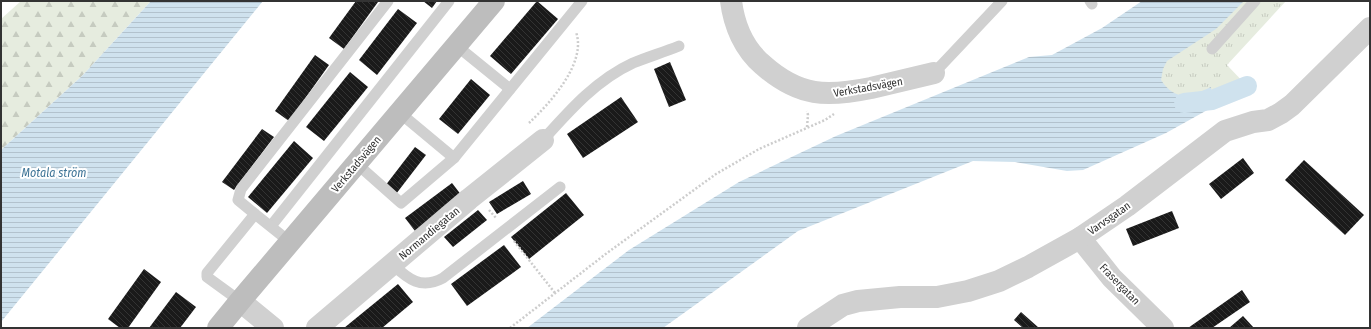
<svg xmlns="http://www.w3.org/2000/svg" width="1371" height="329" font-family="'Fira Sans Condensed',sans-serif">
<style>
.grass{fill:url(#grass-tufts)}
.forest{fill:url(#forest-firs)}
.water{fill:url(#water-rules)}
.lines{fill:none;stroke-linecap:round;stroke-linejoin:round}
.canal{stroke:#cfe2ee;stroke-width:20}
.building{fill:url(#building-back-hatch)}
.path{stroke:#cdcdcd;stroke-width:2.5;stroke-dasharray:2 2;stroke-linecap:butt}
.lane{stroke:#d0d0d0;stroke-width:11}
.street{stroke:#d0d0d0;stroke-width:22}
.secondary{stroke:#bdbdbd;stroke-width:22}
.labels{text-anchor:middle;stroke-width:4;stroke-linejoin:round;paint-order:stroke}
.street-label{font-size:11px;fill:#333;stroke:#fff}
.water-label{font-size:12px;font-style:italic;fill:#3f7597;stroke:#fff}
</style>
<defs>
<pattern id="grass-tufts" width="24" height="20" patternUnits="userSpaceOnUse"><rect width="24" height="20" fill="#e6ecdf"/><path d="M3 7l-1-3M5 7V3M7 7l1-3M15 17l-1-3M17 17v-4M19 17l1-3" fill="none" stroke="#c6cbc0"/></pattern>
<pattern id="forest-firs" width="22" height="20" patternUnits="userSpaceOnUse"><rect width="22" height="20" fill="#e6ecdf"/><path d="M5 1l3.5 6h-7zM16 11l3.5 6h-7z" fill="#c6cbc0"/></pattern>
<pattern id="water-rules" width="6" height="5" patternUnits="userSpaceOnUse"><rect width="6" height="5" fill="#cfe2ee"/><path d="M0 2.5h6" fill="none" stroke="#b2c2cd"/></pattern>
<pattern id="building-back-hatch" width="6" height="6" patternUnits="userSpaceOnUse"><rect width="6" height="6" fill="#1a1a1a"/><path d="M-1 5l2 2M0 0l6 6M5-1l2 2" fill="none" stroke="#333"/></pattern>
</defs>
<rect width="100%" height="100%" fill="#fff"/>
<path class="grass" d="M1179,1H1286L1227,65L1247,86L1212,100L1131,111Z"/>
<path class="forest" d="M21,1H151L83,75L1,150V19Z"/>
<g class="water">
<path d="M151,1H263L1,322V150L83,75Z"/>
<path d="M1142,1H1244L1216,29L1167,61L1163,69L1161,80C1176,102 1190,97 1211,87L1212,100L1220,103L1166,133L1083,170L1067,171L1015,162L973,161L798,231L663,328H527L629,250L739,182L836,136L1029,57L1052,55L1102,28Z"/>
</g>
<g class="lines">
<path class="canal" d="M1184,103L1212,100L1247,86"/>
</g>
<g class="building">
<path d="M356,1H376L378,2L344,49L329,38Z"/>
<path d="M423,1H437L432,8Z"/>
<path d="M537,1L558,19L511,74L490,56Z"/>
<path d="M398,9L417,23L377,75L359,60Z"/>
<path d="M315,55L329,65L289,121L275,111Z"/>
<path d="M670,62L686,100L669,107L654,69Z"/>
<path d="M350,72L368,87L324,141L306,127Z"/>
<path d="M471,79L490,95L458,134L439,119Z"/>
<path d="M621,97L638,122L583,158L567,134Z"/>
<path d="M262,129L274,137L234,190L222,182Z"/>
<path d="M294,141L313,158L267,213L248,197Z"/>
<path d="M415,147L426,155L396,194L385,186Z"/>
<path d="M1243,158L1254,173L1221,199L1209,184Z"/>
<path d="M1304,160L1364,215L1345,235L1285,180Z"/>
<path d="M523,181L531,194L497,214L489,202Z"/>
<path d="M452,183L462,196L415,231L405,218Z"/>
<path d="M566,193L584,215L529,259L511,237Z"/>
<path d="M478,210L487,220L453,247L444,237Z"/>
<path d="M1172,211L1179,228L1133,246L1126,229Z"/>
<path d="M504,245L521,267L467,306L451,284Z"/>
<path d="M144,269L161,282L128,328H120L108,319Z"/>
<path d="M398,284L413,302L382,328H344Z"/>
<path d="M1242,290L1250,302L1212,328H1188Z"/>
<path d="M176,292L196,307L180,328H149Z"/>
<path d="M1021,312L1039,328H1023L1014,320Z"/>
<path d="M1243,316L1254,328H1229Z"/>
</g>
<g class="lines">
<g class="path">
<path d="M529,123C550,103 587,63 576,32"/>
<path d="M807,127L808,115L807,111"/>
<path d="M489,210L496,218"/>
<path d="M514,241L555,293"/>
<path d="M510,328L607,253L716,174L759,149L825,120L834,114"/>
</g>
<g class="lane">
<path d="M1090,1L1092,4"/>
<path d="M457,46L510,89"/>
<path d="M1212,49L1255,1"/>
<path d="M934,73L1002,1"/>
<path d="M400,113L454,158"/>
<path d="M543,140C569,111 596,80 633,63C648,57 664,52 679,46"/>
<path d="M357,164L401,203L454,158L582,1"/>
<path d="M255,214L238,200L241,189L388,1"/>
<path d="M271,226L449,1"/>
<path d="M392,264C408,279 421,290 443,278L560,187"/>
<path d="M240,301L207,277V273L255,214L290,242"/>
</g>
<g class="street">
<path d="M731,1C734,25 744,49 763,65C799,97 827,97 871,88C892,83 913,78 934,73"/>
<path d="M1080,238L1112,278L1163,328"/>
<path d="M240,301L273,328"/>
<path d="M317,328L469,199L543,140"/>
<path d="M808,328L843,305L858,301L900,297H937L968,291L999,281L1028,267L1080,238L1127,206L1225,131L1253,122L1268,120L1281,113L1292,105L1370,28"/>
</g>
<path class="secondary" d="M218,328L240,301L494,1"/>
</g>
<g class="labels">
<g class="street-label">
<text transform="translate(868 87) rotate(-10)" y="4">Verkstadsvägen</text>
<text transform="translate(356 164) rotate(-50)" y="4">Verkstadsvägen</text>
<text transform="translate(1109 218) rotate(-35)" y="4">Varvsgatan</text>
<text transform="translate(429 233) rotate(-40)" y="4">Normandiegatan</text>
<text transform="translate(1120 284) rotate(46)" y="4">Frasergatan</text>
</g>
<g class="water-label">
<text x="54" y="177">Motala ström</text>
</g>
</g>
<rect width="1371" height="329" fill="none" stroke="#333333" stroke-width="4"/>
</svg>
